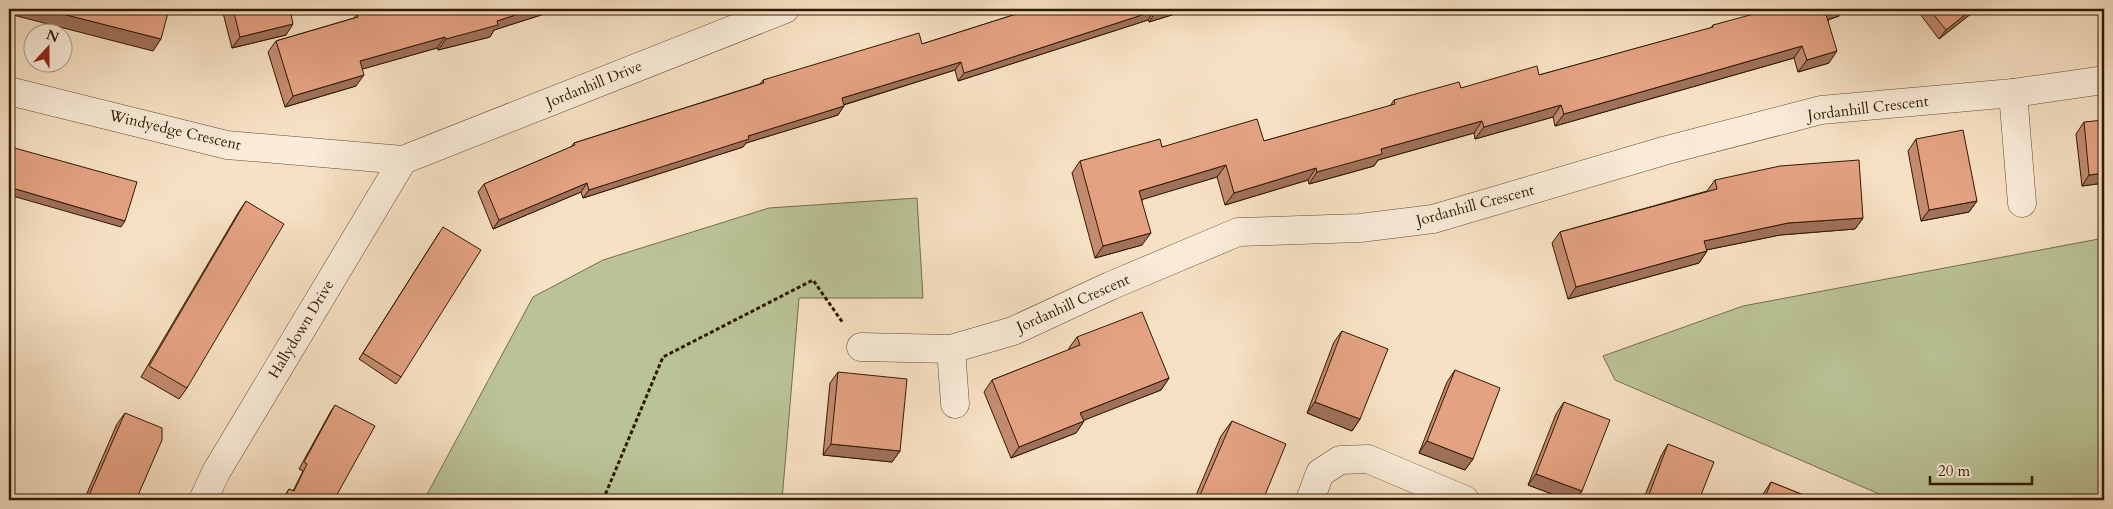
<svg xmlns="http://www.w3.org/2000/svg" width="2113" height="509" font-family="Cardo,serif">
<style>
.green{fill:#bac396;stroke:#766e4b}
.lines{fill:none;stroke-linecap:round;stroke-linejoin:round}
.street-casing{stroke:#624c31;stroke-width:29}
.path{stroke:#311a00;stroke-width:3;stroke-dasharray:4 2.5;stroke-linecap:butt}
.street{stroke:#faecd9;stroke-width:28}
.wall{fill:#c48b70;stroke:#311a00}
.shaded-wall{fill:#a0715b;stroke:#311a00}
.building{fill:#e4a282;stroke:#311a00}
.labels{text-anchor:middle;stroke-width:4;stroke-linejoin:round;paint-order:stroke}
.street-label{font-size:15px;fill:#311a00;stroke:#faecd9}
</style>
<rect width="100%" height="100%" fill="#f7e1c4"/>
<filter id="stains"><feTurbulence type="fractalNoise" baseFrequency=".004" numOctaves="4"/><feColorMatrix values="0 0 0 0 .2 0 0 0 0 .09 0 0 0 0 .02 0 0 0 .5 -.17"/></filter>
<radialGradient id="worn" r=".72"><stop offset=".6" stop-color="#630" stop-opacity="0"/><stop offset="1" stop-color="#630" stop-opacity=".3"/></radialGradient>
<g class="green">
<path d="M917,198L923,298H799L782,500H424L533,297L603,260L769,208Z"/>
<path d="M2104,238V500H1893L1615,380L1603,356L1743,306Z"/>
</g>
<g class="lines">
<g class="street-casing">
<g id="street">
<path d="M9,91L227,145L403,160L785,9"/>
<path d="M2013,93L2022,203"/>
<path d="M861,347L951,349L1013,331L1110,286L1238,232L1360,228L1433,219L1667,150L1821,110L2013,93L2104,80"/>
<path d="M951,349L955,404"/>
<path d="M203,500L216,472L403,160"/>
<path d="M1310,500L1320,473L1340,460L1368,459L1465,500"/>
</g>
</g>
<path class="path" d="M603,500L663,357L813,280L843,323"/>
<use href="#street" class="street"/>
</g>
<g class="wall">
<path d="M222,9H290L286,35L232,48Z"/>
<path d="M373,9H560L494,30L490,37L438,50L437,48L362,69L356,86L285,107L268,52L276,41L354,18L357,14Z"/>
<path d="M1032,9H1191L1149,22L1148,20L958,81L955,70L844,105L838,115L746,143L743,147L583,198L581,192L493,229L478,192L484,184L571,147L574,143L760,84L763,80L922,44Z"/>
<path d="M1918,9H1977L1939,39L1917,10Z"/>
<path d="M1839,16L1828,20L1829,63L1798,72L1794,58L1555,126L1553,117L1475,139L1474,133L1378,160L1374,166L1309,184L1308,180L1225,205L1217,177L1142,199V245L1095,258L1072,173L1080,161L1162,147L1264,141L1390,106L1394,100L1461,88L1539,75L1711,28L1713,25Z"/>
<path d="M2084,122L2104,183L2082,186L2076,134Z"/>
<path d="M1916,139L1977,201L1969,212L1921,221L1908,151Z"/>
<path d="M1715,180L1863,218L1855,229L1780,235L1706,250L1707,251L1699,263L1568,299L1552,243L1560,232L1707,191Z"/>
<path d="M246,201L187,388L179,399L141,377L238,213Z"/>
<path d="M439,233L401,377L396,384L359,359Z"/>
<path d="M1342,331L1360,419L1352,431L1307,413L1334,342Z"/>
<path d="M1077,337L1169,378L1161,390L1083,420L1084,421L1076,433L1011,458L984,392L992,380L1069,350V348Z"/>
<path d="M1455,370L1473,459L1465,470L1419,453L1447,382Z"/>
<path d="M838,372L900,451L892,462L823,455L830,383Z"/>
<path d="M1564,402L1582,491L1576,500H1568L1528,485L1556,414Z"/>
<path d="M335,405L334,500H282L289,489L293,491L303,471L299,469L331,411Z"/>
<path d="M125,413L136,500H84L117,424Z"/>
<path d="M1232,421L1263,500H1194L1221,436Z"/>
<path d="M1668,444L1699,500H1643L1661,456Z"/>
<path d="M1771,482L1816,500H1761L1763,494Z"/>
</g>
<g class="shaded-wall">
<path d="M17,9H43L161,39L153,51L13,15Z"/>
<path d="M534,9H560L494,30L490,37L438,50L446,39L497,21Z"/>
<path d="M1169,9H1191L1149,22L1155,13Z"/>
<path d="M1833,9H1844L1839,16L1817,23L1825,11Z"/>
<path d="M1972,9H1977L1939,39L1946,30Z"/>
<path d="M2025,9H2037L2024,10Z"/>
<path d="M1154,11L1148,20L958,81L964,73Z"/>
<path d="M293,24L286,35L232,48L240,37Z"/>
<path d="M445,37L437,48L352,72L360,61Z"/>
<path d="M1802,46L1794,58L1555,126L1564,114Z"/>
<path d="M1837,51L1829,63L1798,72L1807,60Z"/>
<path d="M961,62L955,70L836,107L842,98Z"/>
<path d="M364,75L356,86L285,107L293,96Z"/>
<path d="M1561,105L1553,117L1475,139L1484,127Z"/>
<path d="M844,106L838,115L746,143L743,147L583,198L589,190L748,136Z"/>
<path d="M1482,121L1474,133L1378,160L1374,166L1309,184L1317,172L1381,149Z"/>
<path d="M1226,165L1217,177L1131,203L1139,191Z"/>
<path d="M1316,168L1308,180L1225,205L1234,193Z"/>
<path d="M2104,173V183L2082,186L2089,175Z"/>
<path d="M587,183L581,192L493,229L499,220Z"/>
<path d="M9,187L125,221L121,227L9,195Z"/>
<path d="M1977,201L1969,212L1921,221L1929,210Z"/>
<path d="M1863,218L1855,229L1780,235L1696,252L1704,241L1788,223Z"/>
<path d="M1151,233L1142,245L1095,258L1103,246Z"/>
<path d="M1707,251L1699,263L1568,299L1576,287Z"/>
<path d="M1169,378L1161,390L1072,425L1080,413Z"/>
<path d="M1315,402L1360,419L1352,431L1307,413Z"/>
<path d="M1084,421L1076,433L1011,458L1019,447Z"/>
<path d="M1427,441L1473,459L1465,470L1419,453Z"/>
<path d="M831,444L900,451L892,462L823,455Z"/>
<path d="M1536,474L1582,491L1576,500H1568L1528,485Z"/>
</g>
<g class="building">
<path d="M43,9H169L161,39Z"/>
<path d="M233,9H290L293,24L240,37Z"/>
<path d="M373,9H534L497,21L498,25L446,39L445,37L360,61L364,75L293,96L276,41L358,17L357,14Z"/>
<path d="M1032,9H1169L1155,13L1154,11L964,73L961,62L842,98L844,106L748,136L749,139L589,190L587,183L499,220L484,184L575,145L574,143L764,83L763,80L919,33L922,44Z"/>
<path d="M1772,9H1833L1825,11L1837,51L1807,60L1802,46L1564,114L1561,105L1484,127L1482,121L1381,149L1382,154L1317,172L1316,168L1234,193L1226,165L1139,191L1151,233L1103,246L1080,161L1160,139L1162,147L1257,119L1264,141L1395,104L1394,100L1459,82L1461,88L1537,66L1539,75L1713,27V25Z"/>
<path d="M1929,9H1972L1946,30Z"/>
<path d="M2104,120V173L2089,175L2084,122Z"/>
<path d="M1963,130L1977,201L1929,210L1916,139Z"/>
<path d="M11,147L137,182L125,221L9,187V155Z"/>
<path d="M1859,160L1863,218L1788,223L1704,241L1707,251L1576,287L1560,232L1717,189L1715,180L1780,166Z"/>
<path d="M246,201L284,224L187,388L149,366Z"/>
<path d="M443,227L481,250L401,377L363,353Z"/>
<path d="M1142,312L1169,378L1080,413L1084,421L1019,447L992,380L1080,345L1077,337Z"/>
<path d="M1342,331L1388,349L1360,419L1315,402Z"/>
<path d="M1455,370L1500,388L1473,459L1427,441Z"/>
<path d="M838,372L907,379L900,451L831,444Z"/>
<path d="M1564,402L1610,420L1582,491L1536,474Z"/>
<path d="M335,405L375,426L334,500H283L289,489L294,491L307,464L304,462Z"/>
<path d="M125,413L162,428V440L136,500H87Z"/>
<path d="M1232,421L1286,444L1263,500H1198Z"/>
<path d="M1668,444L1714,462L1699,500H1647Z"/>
<path d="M1771,482L1816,500H1764Z"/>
</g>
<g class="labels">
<g class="street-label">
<text transform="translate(594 84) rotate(-22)" y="5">Jordanhill Drive</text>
<text transform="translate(1868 108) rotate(-7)" y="5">Jordanhill Crescent</text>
<text transform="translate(175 130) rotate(13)" y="5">Windyedge Crescent</text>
<text transform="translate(1475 205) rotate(-15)" y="5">Jordanhill Crescent</text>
<text transform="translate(1073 303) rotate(-24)" y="5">Jordanhill Crescent</text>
<text transform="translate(301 329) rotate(-59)" y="5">Hallydown Drive</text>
</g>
</g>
<rect width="2113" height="509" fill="none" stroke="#f7e1c4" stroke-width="30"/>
<rect x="10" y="10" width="2093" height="489" fill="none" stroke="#311a00" stroke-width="2.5"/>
<rect x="15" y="15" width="2083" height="479" fill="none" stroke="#311a00"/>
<g transform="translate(48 48) rotate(21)"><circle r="24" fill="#faecd9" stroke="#aa9882"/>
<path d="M0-4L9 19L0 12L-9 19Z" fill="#8f2418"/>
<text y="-8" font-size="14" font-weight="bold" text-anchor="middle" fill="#311a00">N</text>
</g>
<path d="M1930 476v8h102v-8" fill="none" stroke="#311a00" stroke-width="2.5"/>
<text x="1938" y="476" font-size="15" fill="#311a00" stroke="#faecd9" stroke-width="4" paint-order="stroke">20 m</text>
<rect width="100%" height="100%" filter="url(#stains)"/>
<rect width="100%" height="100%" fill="url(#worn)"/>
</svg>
